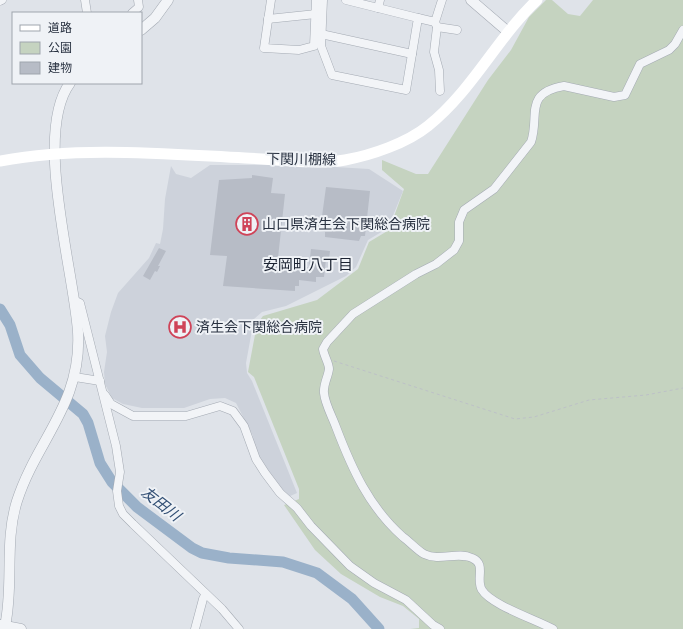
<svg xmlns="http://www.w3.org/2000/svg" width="683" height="629" font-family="Mulish,'Noto Sans JP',sans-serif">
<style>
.built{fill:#cdd2db}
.green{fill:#c5d3c0}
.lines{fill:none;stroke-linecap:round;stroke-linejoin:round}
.river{stroke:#9ab1c9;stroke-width:11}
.building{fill:#b7bcc6}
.minor-casing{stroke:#a4aab3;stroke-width:9}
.tertiary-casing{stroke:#a4aab3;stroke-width:11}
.path{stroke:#bdc1c7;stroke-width:1;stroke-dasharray:3 3;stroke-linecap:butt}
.minor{stroke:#f2f4f7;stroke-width:8}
.tertiary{stroke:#f2f4f7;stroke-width:10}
.secondary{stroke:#fff;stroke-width:11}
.labels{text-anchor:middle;stroke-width:4;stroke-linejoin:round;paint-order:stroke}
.street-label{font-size:14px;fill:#283140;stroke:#eff2f6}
.poi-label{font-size:14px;fill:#283140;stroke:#eff2f6;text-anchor:start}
.neighbourhood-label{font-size:15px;fill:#1a2231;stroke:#eff2f6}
.water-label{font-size:15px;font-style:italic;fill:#324f74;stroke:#eff2f6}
</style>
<rect width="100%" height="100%" fill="#dfe3e9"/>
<path class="built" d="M210,165H302L369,169L403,191L388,228L368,240L356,267L346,276L286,306L262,312L254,319L246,363L247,373L252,381L297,493L288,497L276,485L254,448L253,436L236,403L225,398L210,399L184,408H142L123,404L112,398L105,384L104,372L107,352L105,336L111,312L118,293L149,258L156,243L160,244L163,229L165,199L171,166L176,174L191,178Z"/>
<path class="green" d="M546,0H552L568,14L580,16L593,0H683V629H410L419,628V619L403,606L380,597L341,574L315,550L284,505L299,499V489L254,377L248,372L257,324L263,316L317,300L358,269L369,242L389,230L404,189L382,170V160L416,174H428L488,80L511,50L529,17Z"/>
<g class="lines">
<path class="river" d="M0,309L10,325L20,355L40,378L83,414L88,423L100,463L112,482L137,507L192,548L202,553L229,558L283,562L317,573L352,599L379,629"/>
</g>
<g class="building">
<path d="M252,175L273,178L271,193L285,194L277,267L305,270V267H309L311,249L330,251L329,259H326L324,277H316V282L299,280V286H295V291L223,286L227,256L210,255L219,180L252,178Z"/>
<path d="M326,187L370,191L365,236H361L359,241L325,237V232L320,231Z"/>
<path d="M159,248L166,251L158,266H160L157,272L155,271L150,280L143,276Z"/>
</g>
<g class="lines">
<g class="minor-casing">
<g id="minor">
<path d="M85,0L87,13"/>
<path d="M271,0L264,48L299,50L314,46L316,0"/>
<path d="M323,0L321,46L332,75L406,90L418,18L378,8L380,0"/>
<path d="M346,0L378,8"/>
<path d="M0,1L2,0"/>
<path d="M132,13L139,7L138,0"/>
<path d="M418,18L435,22L442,0"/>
<path d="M268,19L316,14"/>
<path d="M435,22L437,27L434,52L439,70L440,91"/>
<path d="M437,27L457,30"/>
<path d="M321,34L412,54"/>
<path d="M74,300L80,303L116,446L120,472L117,491L119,506L123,514L133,524L222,609L239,629"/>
<path d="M75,377L100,381"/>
<path d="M105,395L111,404L133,416H186L220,406L233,411L244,426L256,459L265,473L280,493L297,508L311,526L350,566L374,583L406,600L433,625L440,629"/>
<path d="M195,629L203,599L205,595"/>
<path d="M553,629C537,620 491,605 482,590C475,579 487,564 472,558C457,551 440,562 424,554C417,550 410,542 403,537C369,507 352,469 336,427C332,416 325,404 324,393C323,385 328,377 329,369C329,363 324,356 323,349L327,342L353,314L416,274L436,264L454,250L459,241V222L464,210L494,189L531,142C540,116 523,93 564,86L614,97L625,95L640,64L669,50L675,44L683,30"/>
</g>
</g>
<g class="tertiary-casing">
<g id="tertiary">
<path d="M471,0L507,31"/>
<path d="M141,30L155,18L168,0"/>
<path d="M0,625L21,629"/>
<path d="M5,626C14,585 4,542 17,501C37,439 82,404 78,332C74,271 33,133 70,83"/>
</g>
</g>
<path class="path" d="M334,361L515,419L534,417L589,400L646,395L683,388"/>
<use href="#minor" class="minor"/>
<use href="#tertiary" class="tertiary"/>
<path class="secondary" d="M0,161C81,146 164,154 245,158C273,159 318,165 345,160C372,155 407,143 428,126C472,91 497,38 537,0"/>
</g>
<defs>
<g id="building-ring" transform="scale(1.15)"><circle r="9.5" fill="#eff2f6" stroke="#cf4358" stroke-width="1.5"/><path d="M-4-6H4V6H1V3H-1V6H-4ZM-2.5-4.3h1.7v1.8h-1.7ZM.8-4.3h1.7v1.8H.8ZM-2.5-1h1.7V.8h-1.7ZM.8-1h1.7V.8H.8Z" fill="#cf4358"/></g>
<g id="hospital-ring" transform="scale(1.15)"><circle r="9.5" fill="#eff2f6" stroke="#cf4358" stroke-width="1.5"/><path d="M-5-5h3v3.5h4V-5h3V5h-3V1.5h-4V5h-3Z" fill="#cf4358"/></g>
</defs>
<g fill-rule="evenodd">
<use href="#building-ring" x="247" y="224"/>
<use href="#hospital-ring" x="180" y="327"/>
</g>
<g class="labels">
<g class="street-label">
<text transform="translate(301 159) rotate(1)" y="5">下関川棚線</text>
</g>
<g class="poi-label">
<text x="262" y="229">山口県済生会下関総合病院</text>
<text x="196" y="332">済生会下関総合病院</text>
</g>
<g class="neighbourhood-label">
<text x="308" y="270">安岡町八丁目</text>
</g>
<g class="water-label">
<text transform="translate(161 504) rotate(38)" y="5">友田川</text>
</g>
</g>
<rect x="12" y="12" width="130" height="72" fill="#eff2f6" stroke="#9fa5ad"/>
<rect x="20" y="25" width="20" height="6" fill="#ffffff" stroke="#9fa5ad"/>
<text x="48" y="32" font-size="12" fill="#283140">道路</text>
<rect x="20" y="42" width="20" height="12" fill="#c5d3c0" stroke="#9fa5ad"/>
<text x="48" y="52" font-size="12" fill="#283140">公園</text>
<rect x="20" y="62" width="20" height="12" fill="#b7bcc6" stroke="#9fa5ad"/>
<text x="48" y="72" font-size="12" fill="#283140">建物</text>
</svg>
